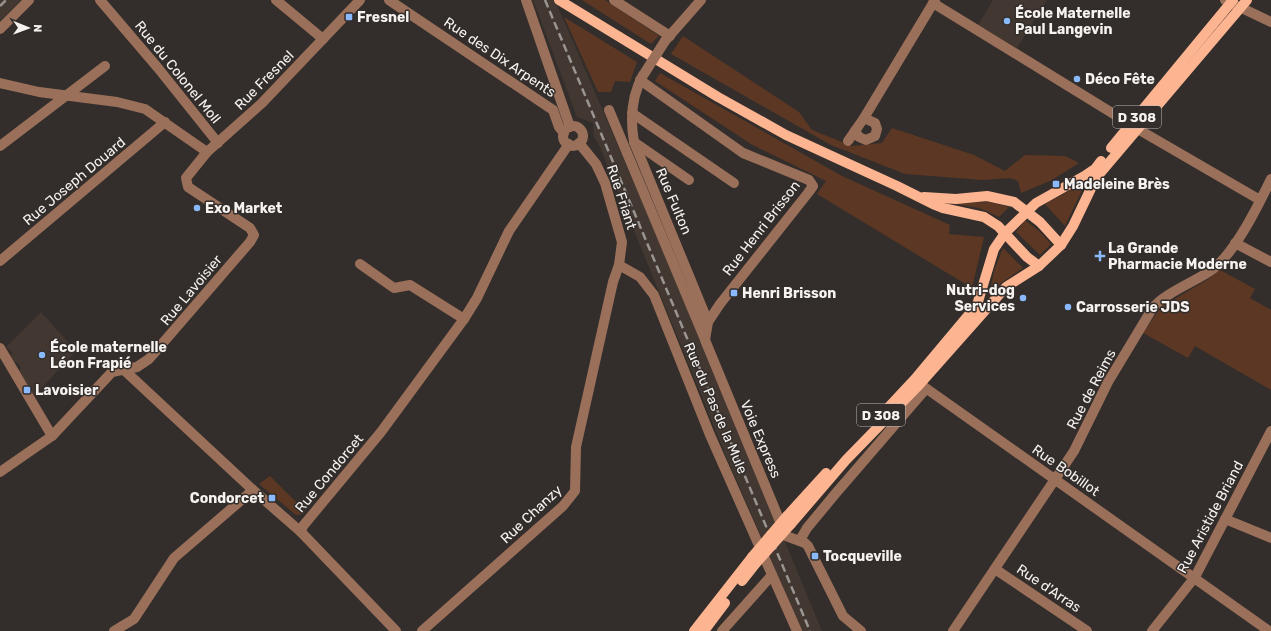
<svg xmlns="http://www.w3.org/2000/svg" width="1271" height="631" font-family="Rubik,sans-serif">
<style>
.built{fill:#423731}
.green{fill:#5c3724}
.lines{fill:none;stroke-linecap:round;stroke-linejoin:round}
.minor{stroke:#9b705a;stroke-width:10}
.major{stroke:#fcb491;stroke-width:10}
.rail{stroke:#999593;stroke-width:2.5;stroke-dasharray:8 4;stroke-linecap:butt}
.minor-bridge{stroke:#9b705a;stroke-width:10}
.major-bridge{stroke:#fcb491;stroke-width:10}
.poi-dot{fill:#8bbafc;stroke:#332e2b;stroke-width:1.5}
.labels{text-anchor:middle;stroke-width:3;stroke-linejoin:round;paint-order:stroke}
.shield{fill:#332e2b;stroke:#bbb7b5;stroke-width:1}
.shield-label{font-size:13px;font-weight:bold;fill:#f5f2f0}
.poi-label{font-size:14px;font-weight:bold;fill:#f5f2f0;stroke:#332e2b;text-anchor:start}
.street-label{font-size:14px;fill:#f5f2f0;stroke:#332e2b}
</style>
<rect width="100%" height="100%" fill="#332e2b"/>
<g class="built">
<path d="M0,0H21L0,21Z"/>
<path d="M533,0H555L686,303L822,631H802L727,458L599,145L594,137L593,123L577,117Z"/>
<path d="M993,0H1047L1017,48L978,25Z"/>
<path d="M41,312L76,351L34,396L19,371L21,368L18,363L14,362L10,356L13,353L6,347Z"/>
</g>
<g class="green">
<path d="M582,0H605L659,36L651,44Z"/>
<path d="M564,17L637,62L630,82L615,81L611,92H598Z"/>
<path d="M683,36L799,112L812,130L852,146L882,143L892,128L974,155L1005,171L1025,155L1065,156L1079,163L1050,181L1021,193L1018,181L1010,178L983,180L905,174L831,145L671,54Z"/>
<path d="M660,73L842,176L950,225L949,234L984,237L972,288L817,194L826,181L751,144L655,81Z"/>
<path d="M1086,182L1065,226L1045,204Z"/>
<path d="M989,202L1009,207L999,217L979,208L949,203Z"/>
<path d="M1025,220L1040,232L1051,244L1040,255L1016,232Z"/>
<path d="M1003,248L1023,268L1001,283L988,298L995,268Z"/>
<path d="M1220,270L1255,289L1250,298L1271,310V390L1195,346L1188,358L1143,333L1161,307L1207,280Z"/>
<path d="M270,476L305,511L304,514L296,515L259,484Z"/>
</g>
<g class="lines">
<g class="minor">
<path d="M100,0L158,68L218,143"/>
<path d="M276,0L323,39"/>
<path d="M389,0L553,110L559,127L564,133"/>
<path d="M526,0L570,127"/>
<path d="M614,0L670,36"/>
<path d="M1225,0L1271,22"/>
<path d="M933,3L1130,124"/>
<path d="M0,29L29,0"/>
<path d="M665,41L701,0"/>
<path d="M643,75C632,95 630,119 634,142L708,322"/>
<path d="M640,80L743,153L809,180L813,186L808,193L720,304L708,322L705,340L786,536L805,543L808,546L843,616L861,631"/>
<path d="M0,83L39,92L117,102L145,109L207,152"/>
<path d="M609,110L704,337"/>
<path d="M632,113L734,183"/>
<circle cx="573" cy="136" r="10"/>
<path d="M1136,128L1260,200"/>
<path d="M855,131L859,137L866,140L875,136L877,129L875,123L864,118"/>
<path d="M848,141L864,118L935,0"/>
<path d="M634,142L689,180"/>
<path d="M0,146L105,66"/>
<path d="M1235,243L1271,262"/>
<path d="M0,261L165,122"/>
<path d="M360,264L394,288L410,285L464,319"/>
<path d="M619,265L640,277L654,295L710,435L797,631"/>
<path d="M0,348L52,436"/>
<path d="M123,369L253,490L301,532L396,631"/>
<path d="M920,384L1269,631"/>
<path d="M0,472L52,436L112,372L137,367L149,359L250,242L254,235L250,228L188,187L186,178L207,152L262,103L360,0"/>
<path d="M1225,519L1271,538"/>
<path d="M301,532L303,526L381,432L464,319L477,298L509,231L569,144"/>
<path d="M800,540L807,528L836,493L924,391"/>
<path d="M995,569L1087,631"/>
<path d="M114,631L134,619L174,558L253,490"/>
<path d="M422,631L563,506L575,491L576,447L613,282L619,265L622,242L605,183L596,164L579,143"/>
<path d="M722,631L772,575"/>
<path d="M953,631L1074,451L1108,382L1152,309C1164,293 1197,281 1213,269C1236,251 1258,206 1271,179"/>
<path d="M1152,631L1195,577L1271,431"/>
</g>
<g class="major">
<path d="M559,0L718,97L786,135L897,186L933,204L943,208L984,217L998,226L1027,257L1039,266"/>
<path d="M1111,148L1233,0"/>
<path d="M924,197L956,199L987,196L1014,202L1040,222L1061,245"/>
<path d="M887,409L915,379L977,305L994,249L1005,233L1036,203L1086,175L1095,169L1101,161"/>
<path d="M787,516L826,473"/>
<path d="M791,524L846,460L920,384L1006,287L1039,266L1061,245L1073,226L1096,178L1247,0"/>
<path d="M742,581L757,562"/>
<path d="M694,631L752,557"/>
<path d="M704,631L725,603"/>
</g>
<g class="rail">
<path d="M545,0L810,631"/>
<path d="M0,6L6,0"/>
</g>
<path class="minor-bridge" d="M644,74L665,41"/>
<g class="major-bridge">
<path d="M752,557L787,516"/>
<path d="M757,562L791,524"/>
</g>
</g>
<g class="poi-dot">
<rect x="345" y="13" width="8" height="8" rx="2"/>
<circle cx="1007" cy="21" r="4"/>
<circle cx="1077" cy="79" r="4"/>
<rect x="1052" y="180" width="8" height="8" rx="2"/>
<circle cx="197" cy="208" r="4"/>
<path d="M1098 250h4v4h4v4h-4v4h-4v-4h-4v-4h4z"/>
<rect x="730" y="289" width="8" height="8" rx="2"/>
<circle cx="1023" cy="298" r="4"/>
<circle cx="1068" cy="307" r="4"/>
<circle cx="42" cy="355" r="4"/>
<rect x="23" y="386" width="8" height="8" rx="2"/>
<rect x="268" y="494" width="8" height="8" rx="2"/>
<rect x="811" y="552" width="8" height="8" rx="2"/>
</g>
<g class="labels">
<g class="shield">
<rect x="1113" y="106" width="48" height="22" rx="3"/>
<rect x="857" y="404" width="48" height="22" rx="3"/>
</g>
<g class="shield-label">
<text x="1137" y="122">D 308</text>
<text x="881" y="420">D 308</text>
</g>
<g class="poi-label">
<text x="1015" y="18">École Maternelle<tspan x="1015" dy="16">Paul Langevin</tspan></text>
<text x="357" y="22">Fresnel</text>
<text x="1085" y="84">Déco Fête</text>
<text x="1064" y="189">Madeleine Brès</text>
<text x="205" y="213">Exo Market</text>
<text x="1108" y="253">La Grande<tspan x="1108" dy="16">Pharmacie Moderne</tspan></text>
<text x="1015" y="295" text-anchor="end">Nutri-dog<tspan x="1015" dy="16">Services</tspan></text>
<text x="742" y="298">Henri Brisson</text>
<text x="1076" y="312">Carrosserie JDS</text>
<text x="50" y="352">École maternelle<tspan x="50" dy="16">Léon Frapié</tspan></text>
<text x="35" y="395">Lavoisier</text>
<text x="264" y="503" text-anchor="end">Condorcet</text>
<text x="823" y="561">Tocqueville</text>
</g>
<g class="street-label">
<text transform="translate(500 57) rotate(34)" y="5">Rue des Dix Arpents</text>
<text transform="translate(178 72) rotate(51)" y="5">Rue du Colonel Moll</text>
<text transform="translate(264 80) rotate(-45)" y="5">Rue Fresnel</text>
<text transform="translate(74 181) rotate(-40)" y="5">Rue Joseph Douard</text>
<text transform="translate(622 197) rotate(72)" y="5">Rue Friant</text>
<text transform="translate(674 201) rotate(67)" y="5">Rue Fulton</text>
<text transform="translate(761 228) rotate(-52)" y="5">Rue Henri Brisson</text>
<text transform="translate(191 290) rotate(-50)" y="5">Rue Lavoisier</text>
<text transform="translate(1091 389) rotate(-62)" y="5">Rue de Reims</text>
<text transform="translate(716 408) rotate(67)" y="5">Rue du Pas de la Mule</text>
<text transform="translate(761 439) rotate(67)" y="5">Voie Express</text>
<text transform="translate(1066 470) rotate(35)" y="5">Rue Bobillot</text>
<text transform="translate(329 473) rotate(-50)" y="5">Rue Condorcet</text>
<text transform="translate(531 514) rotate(-43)" y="5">Rue Chanzy</text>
<text transform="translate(1210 517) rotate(-62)" y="5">Rue Aristide Briand</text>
<text transform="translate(1049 588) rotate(34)" y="5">Rue d'Arras</text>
</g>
</g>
<g transform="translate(28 28) rotate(91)" stroke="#332e2b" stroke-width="3" paint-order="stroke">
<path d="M0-3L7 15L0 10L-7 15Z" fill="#f5f2f0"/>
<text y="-6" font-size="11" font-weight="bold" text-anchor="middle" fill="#f5f2f0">N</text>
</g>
</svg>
